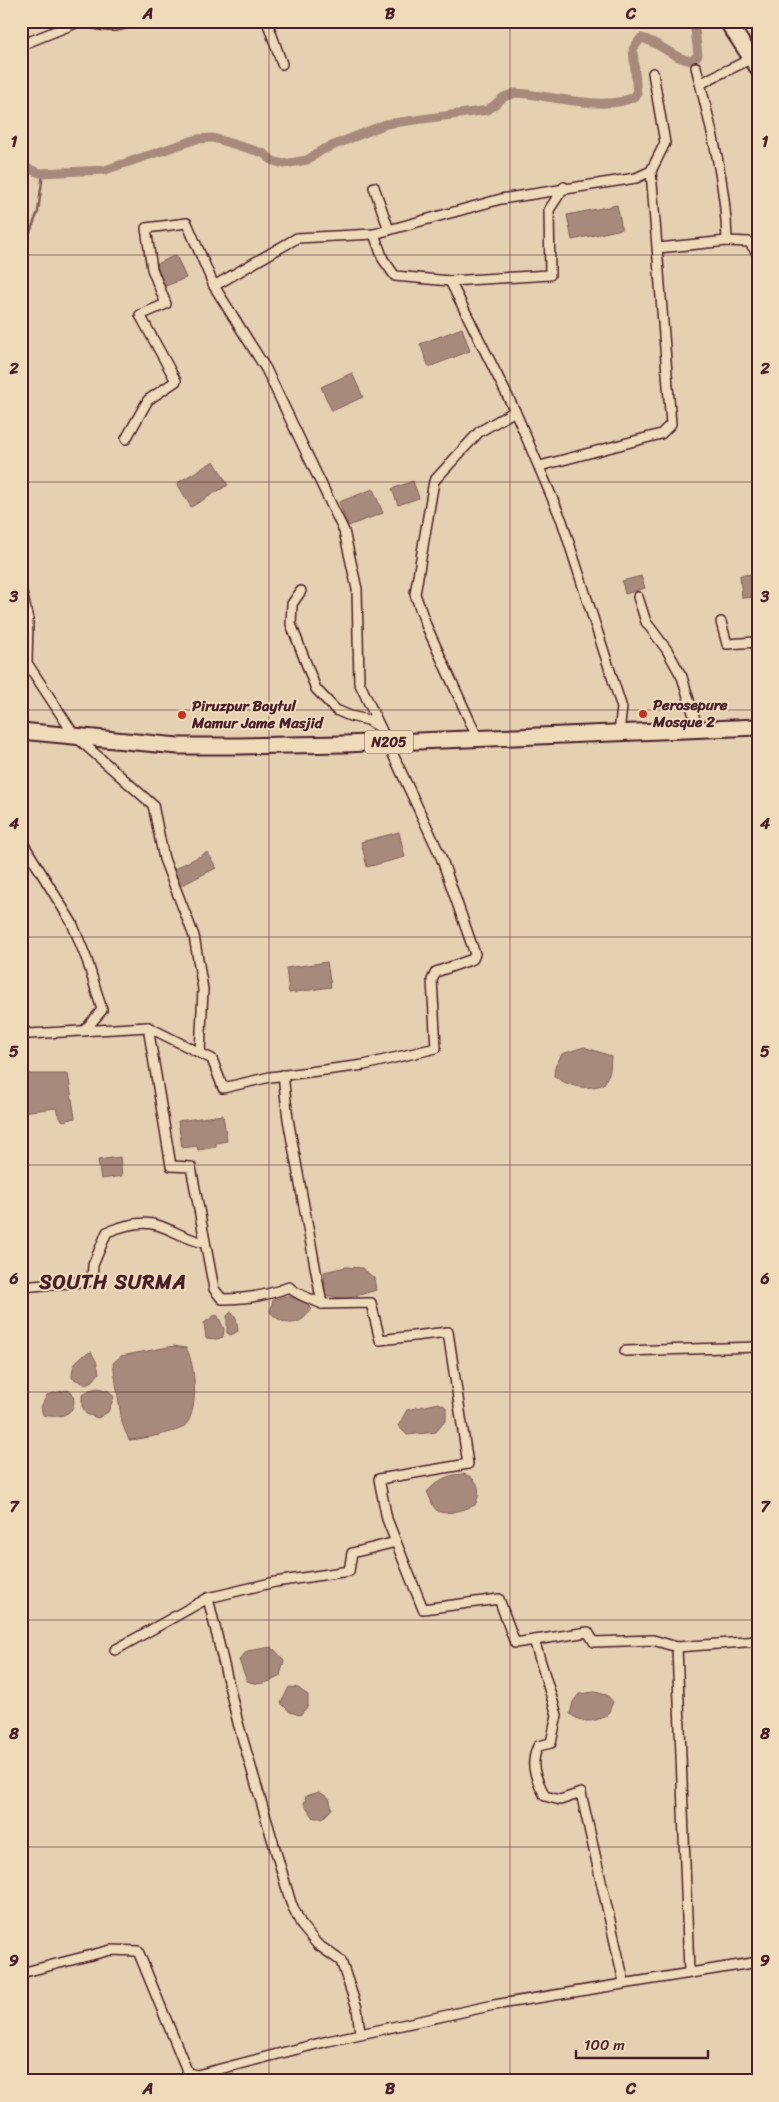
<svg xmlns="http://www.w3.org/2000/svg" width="779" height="2102" font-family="Sriracha,sans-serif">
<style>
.water{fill:#a88a7b;stroke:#825f5b}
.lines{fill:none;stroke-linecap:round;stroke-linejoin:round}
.stream{stroke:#825f5b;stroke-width:2.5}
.canal{stroke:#a88a7b;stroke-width:9}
.minor-casing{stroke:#4a1f2b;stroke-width:12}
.trunk-casing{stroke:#4a1f2b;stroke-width:19}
.minor{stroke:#efdbb9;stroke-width:9}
.trunk{stroke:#efdbb9;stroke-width:15}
.grid{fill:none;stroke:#4a1f2b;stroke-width:1;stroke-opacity:0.55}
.poi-dot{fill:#c8321e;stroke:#efdbb9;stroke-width:2}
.labels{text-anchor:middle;stroke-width:4;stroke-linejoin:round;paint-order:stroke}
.shield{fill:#efdbb9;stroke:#7c5756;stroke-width:1}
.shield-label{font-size:14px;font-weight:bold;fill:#4a1f2b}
.poi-label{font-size:15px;font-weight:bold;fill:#4a1f2b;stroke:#efdbb9;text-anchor:start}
.district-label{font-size:20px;font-weight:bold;letter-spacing:1px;fill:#4a1f2b;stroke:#efdbb9}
.neatline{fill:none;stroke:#4a1f2b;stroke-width:2}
.grid-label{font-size:16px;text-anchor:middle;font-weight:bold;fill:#4a1f2b}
</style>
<rect width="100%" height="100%" fill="#e5d0b1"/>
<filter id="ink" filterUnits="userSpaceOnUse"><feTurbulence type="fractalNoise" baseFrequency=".02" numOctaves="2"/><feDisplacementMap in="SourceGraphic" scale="10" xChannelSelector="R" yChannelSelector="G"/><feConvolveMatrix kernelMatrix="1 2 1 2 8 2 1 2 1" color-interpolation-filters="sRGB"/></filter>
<g filter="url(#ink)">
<g class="water">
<path d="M617,205L622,229L572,240L567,215Z"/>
<path d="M176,255L186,278L163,287L154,265Z"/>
<path d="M462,328L470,351L429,367L420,344Z"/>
<path d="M352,373L363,397L332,411L321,387Z"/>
<path d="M214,461L228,485L191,507L177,483Z"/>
<path d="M413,481L419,498L398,505L392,489Z"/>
<path d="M373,489L383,513L348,526L339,502Z"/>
<path d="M758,574V597L742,598L740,575Z"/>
<path d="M641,576L645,588L625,594L622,581Z"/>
<path d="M399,832L405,857L367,867L361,842Z"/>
<path d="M208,852L216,868L178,887L170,871Z"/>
<path d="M327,962L331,987L289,993L286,968Z"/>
<path d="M584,1047L611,1056L610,1071L604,1084C587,1091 569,1087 554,1076L555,1067L562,1054Z"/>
<path d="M21,1074H68L75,1118L63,1121L58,1115L56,1108L21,1112Z"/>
<path d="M223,1115L227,1141L216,1143V1147L198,1150L197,1146L182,1148L178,1121Z"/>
<path d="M120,1157L122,1176L101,1179L98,1160Z"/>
<path d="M346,1267L362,1268L374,1278L376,1290L346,1299L325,1295L324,1272Z"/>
<path d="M285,1296L305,1299L311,1310C299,1328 283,1326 270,1312L273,1300Z"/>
<path d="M231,1312L236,1318L238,1331L231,1335L227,1333V1316Z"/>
<path d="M215,1315L218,1316L224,1329L223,1337L217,1339L206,1338L204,1323Z"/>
<path d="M174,1346L186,1348C196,1364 200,1417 182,1428C176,1432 138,1440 129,1440L122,1423L113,1363L121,1356Z"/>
<path d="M91,1352L96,1361L99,1373L93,1381L85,1384L72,1378C72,1363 78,1357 91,1352Z"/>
<path d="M98,1388L109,1391L114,1397L108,1412L98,1418L86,1414L82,1406V1395L89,1390Z"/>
<path d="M67,1390L72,1392C80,1414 61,1419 43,1415L41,1407L47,1395Z"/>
<path d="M439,1403L446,1407V1420L436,1432L407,1435L398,1426L407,1410Z"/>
<path d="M463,1474C479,1478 482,1491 475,1505C466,1509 440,1519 434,1507C431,1502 430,1497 427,1492C438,1480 446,1475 463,1474Z"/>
<path d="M272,1647L284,1660L280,1676C268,1683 260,1686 247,1681L239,1660L247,1651Z"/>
<path d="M289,1687L298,1688L308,1695V1706L300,1715L290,1712L281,1703Z"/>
<path d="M595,1692L607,1695L613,1702L607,1716C593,1722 583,1724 570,1714L573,1702L579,1694Z"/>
<path d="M319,1792L329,1798L332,1809L323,1818H314L304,1804L306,1796Z"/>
</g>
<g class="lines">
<path class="stream" d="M21,236L30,232L38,212L43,173"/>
<path class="canal" d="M21,166L40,173L105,170L197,139L213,138L263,153L273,161L284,164L307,160L322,150L386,124L488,110L504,97L515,93C548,94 609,114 637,95L633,49L641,38C660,42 673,59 692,61L698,55L694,21"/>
<g class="minor-casing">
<g id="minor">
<path d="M82,21C99,25 115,30 131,21"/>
<path d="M267,21L282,64"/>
<path d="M21,45L81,21"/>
<path d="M696,67C710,123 726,183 727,241"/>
<path d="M701,84C717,73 734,69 751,58"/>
<path d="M374,187L389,230"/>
<path d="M374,234L383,259L395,276L450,281L550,275L549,210L564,187"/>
<path d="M658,248L727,241L749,242L758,254"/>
<path d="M450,281L515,411L562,521L622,708L619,731"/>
<path d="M126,439L148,400L176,381L140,315L166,304L152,269L146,228L187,223L214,286"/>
<path d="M540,466L661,434L671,424L651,171"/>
<path d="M21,588L28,619L27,663L75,736L153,805L164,859L194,936L203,989L200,1053"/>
<path d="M301,591L292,604L291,624L316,689L336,710L350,716L368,720L380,727"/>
<path d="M638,597L646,622L667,650L682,677L698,729"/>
<path d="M721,622L727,644L756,642L758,651"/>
<path d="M21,677L27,663"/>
<path d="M478,739L426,625L415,594L434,481L479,432L515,411"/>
<path d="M21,840L72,923L87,960L102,1010L84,1031"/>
<path d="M148,1027L171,1166L191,1167L214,1289L222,1299C246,1299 267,1296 289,1287C298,1296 310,1298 322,1304"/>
<path d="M21,1028L29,1034L148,1027L212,1059L223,1088L270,1077L364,1065L436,1048L432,980L436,972L473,959L475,954L441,857L359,682L357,589L344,531L266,369L214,286L297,238L374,234L501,199L636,178L651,171L665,143L653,73"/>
<path d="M283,1075L288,1119L322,1304L371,1303L380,1340L448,1332L468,1464L379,1479L387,1519L396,1542"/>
<path d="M21,1287L92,1281L93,1265L107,1232C122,1226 141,1220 157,1225C174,1230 187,1240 205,1243"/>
<path d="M625,1351L758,1347"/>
<path d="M208,1598L238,1723L291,1903L302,1926L317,1944L341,1961L357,2008L360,2033"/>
<path d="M534,1640L557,1715L551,1743L538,1746C529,1766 536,1778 545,1796L560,1800L581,1793L624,1982"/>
<path d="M677,1647L689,1972"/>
<path d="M115,1650L208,1598L275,1582L349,1571L352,1553L396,1542L423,1609L499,1599L515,1643L588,1632L594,1642L653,1640L677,1647L758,1641"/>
<path d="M21,1973L111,1950L138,1951L188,2073L197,2075L328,2041L494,2005L758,1962"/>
</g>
</g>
<g class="trunk-casing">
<g id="trunk">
<path d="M727,21L758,68"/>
<path d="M21,731L178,746H240L344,744L758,727"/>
</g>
</g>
<use href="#minor" class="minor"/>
<use href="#trunk" class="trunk"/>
</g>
</g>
<path class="grid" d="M269,21V2081M510,21V2081M21,255H758M21,482H758M21,710H758M21,937H758M21,1165H758M21,1392H758M21,1620H758M21,1847H758"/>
<g class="poi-dot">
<circle cx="643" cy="714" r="5"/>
<circle cx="182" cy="715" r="5"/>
</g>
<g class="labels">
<rect class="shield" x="365" y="730.5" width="48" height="23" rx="4"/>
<g class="shield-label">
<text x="389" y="747">N205</text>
</g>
<g class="poi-label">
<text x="653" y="710">Perosepure<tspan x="653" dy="17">Mosque 2</tspan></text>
<text x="192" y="711">Piruzpur Baytul<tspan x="192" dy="17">Mamur Jame Masjid</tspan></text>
</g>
<g class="district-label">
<text x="113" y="1289">SOUTH SURMA</text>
</g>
</g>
<rect width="779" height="2102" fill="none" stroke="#efdbb9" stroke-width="55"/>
<path d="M576 2050v8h132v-8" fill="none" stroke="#4a1f2b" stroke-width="2.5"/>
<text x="584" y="2050" font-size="15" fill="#4a1f2b" stroke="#efdbb9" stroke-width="4" paint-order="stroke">100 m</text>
<rect x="28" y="28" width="724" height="2046" class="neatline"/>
<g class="grid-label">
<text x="148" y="19">A</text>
<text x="390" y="19">B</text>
<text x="631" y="19">C</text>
<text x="14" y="147">1</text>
<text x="765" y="147">1</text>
<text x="14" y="374">2</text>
<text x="765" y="374">2</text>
<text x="14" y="602">3</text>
<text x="765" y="602">3</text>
<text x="14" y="829">4</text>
<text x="765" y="829">4</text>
<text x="14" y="1057">5</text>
<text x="765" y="1057">5</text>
<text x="14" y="1284">6</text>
<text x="765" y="1284">6</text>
<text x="14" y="1512">7</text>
<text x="765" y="1512">7</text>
<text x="14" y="1739">8</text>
<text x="765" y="1739">8</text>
<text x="14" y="1966">9</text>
<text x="765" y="1966">9</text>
<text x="148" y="2094">A</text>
<text x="390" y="2094">B</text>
<text x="631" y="2094">C</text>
</g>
</svg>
